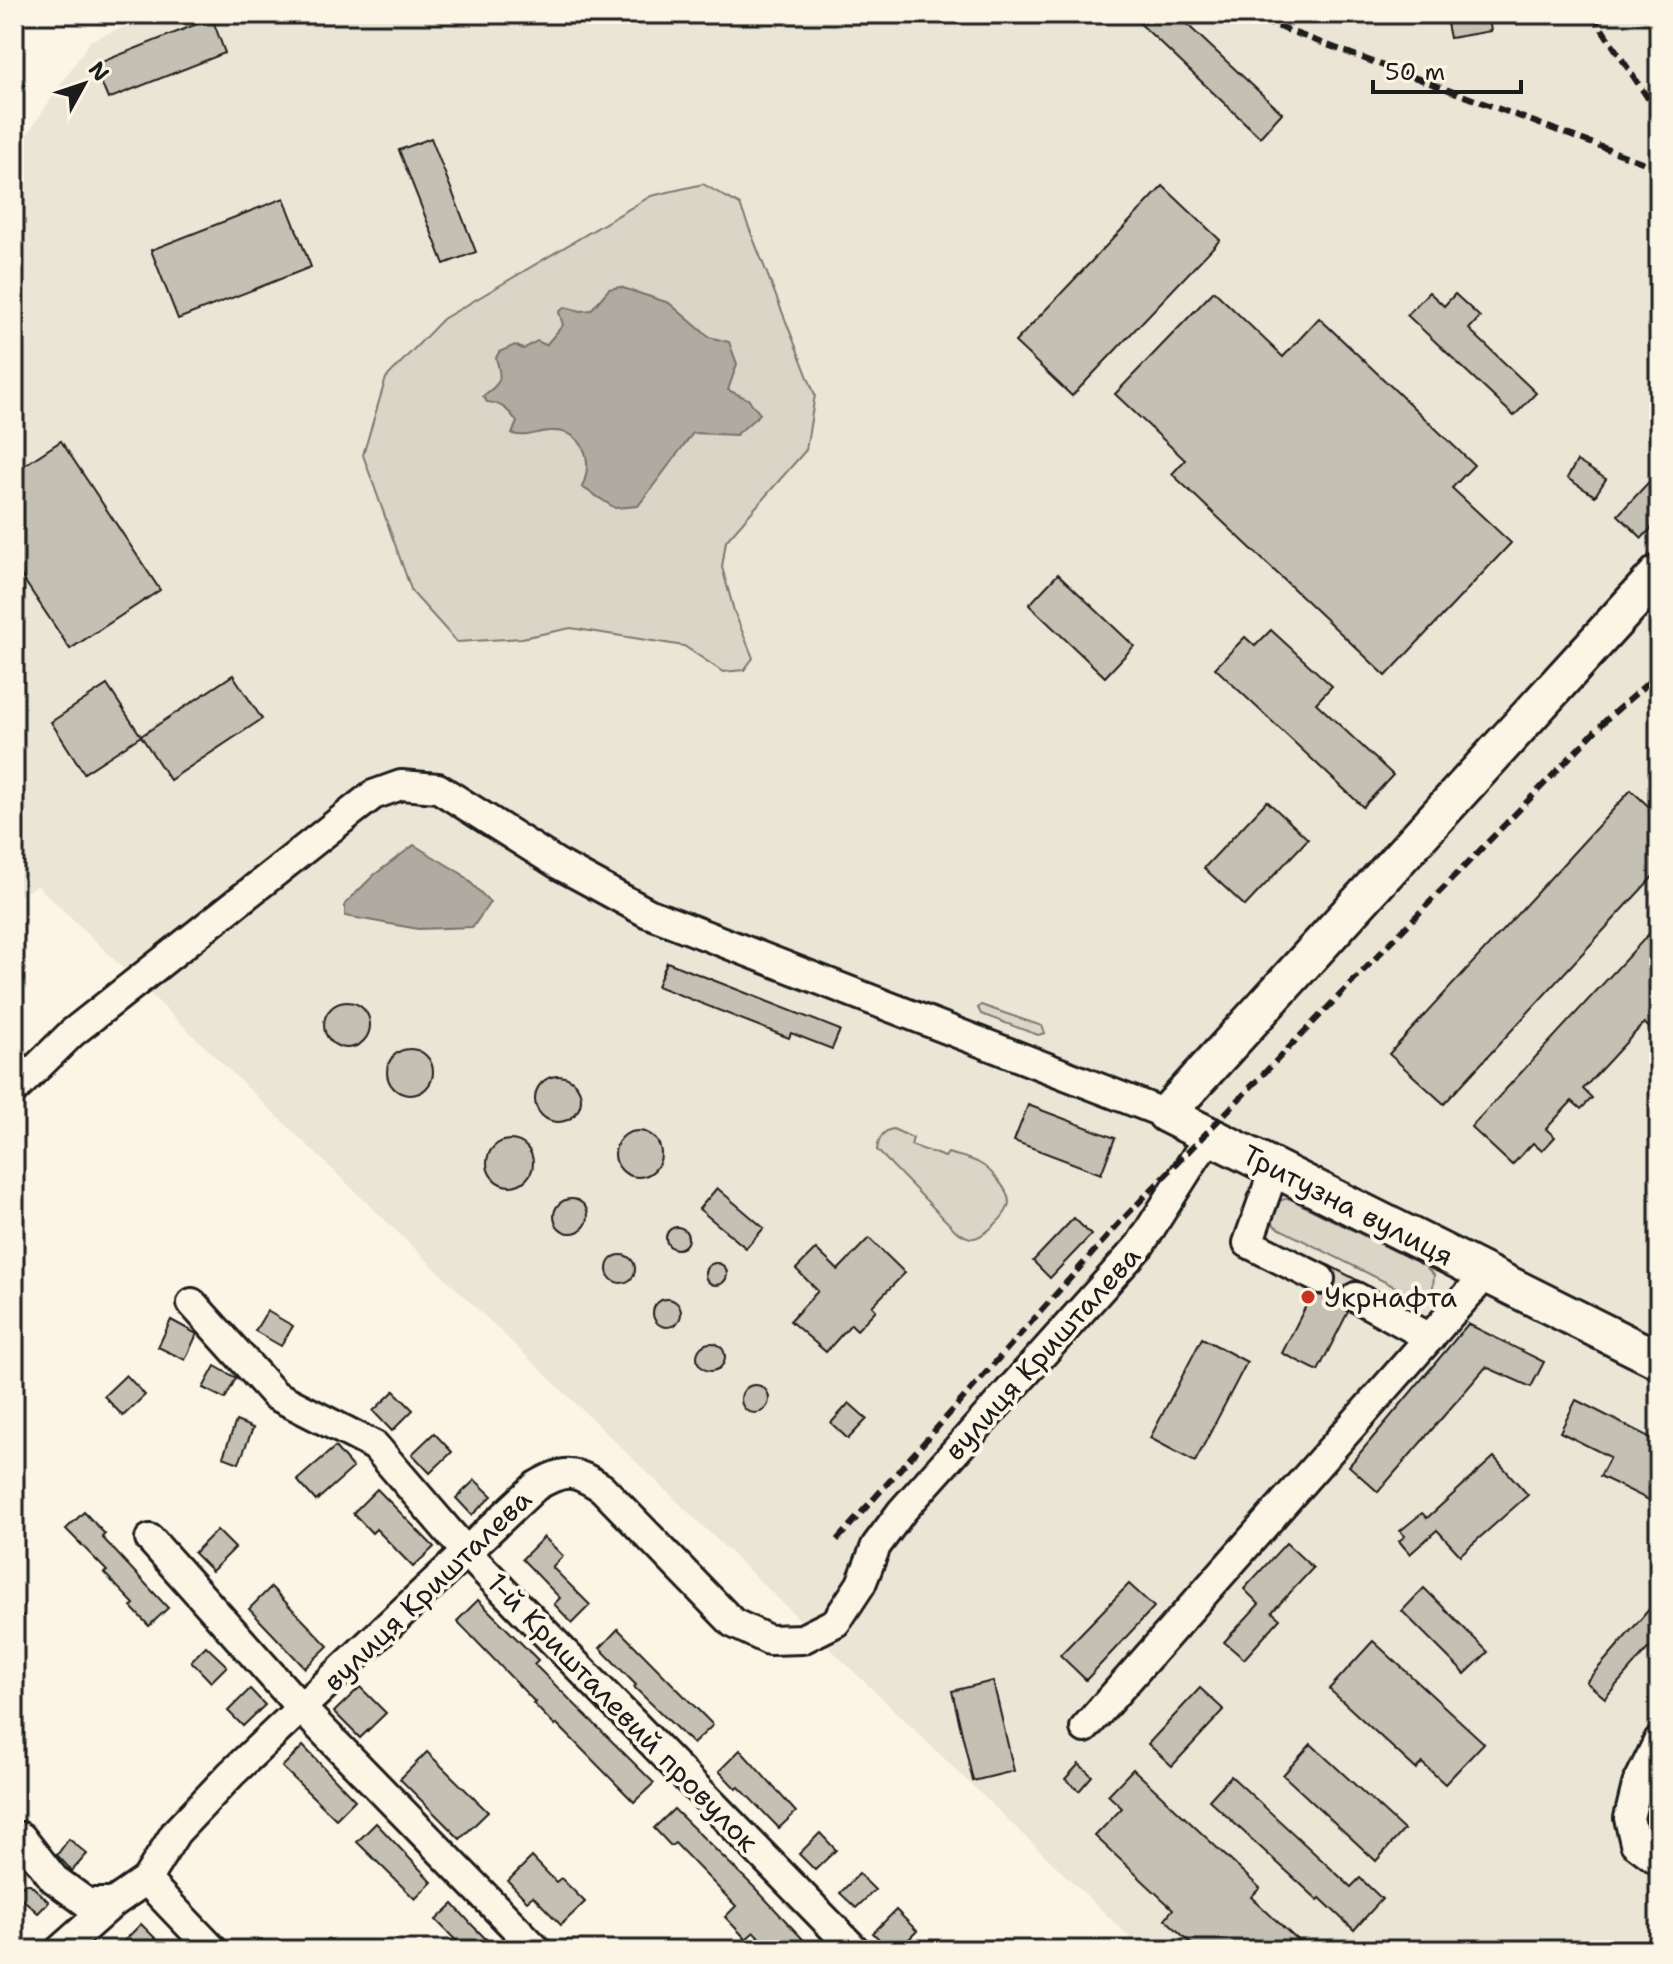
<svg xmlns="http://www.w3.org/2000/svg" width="1673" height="1964" font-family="'Shantell Sans',sans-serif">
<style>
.built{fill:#ebe5d6}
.green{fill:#dbd5c8;stroke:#7c7872;stroke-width:2}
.water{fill:#b0aba1;stroke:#75726c;stroke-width:2}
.building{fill:#c4c0b3;stroke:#1c1c1c;stroke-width:2}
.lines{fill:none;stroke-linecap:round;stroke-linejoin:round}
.minor-tunnel{stroke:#dad4c7;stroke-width:28;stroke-dasharray:28 14;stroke-linecap:butt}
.minor-casing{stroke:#1c1c1c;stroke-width:34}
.major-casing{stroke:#1c1c1c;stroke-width:42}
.path{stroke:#1c1c1c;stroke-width:4;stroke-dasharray:2 6;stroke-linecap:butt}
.minor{stroke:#fcf5e5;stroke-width:28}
.major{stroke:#fcf5e5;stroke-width:36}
.rail{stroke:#1c1c1c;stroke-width:6;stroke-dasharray:12 6;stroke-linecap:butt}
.poi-dot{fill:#c8321e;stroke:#fcf5e5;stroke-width:3}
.labels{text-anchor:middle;stroke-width:8;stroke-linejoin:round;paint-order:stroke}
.street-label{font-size:28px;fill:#1c1c1c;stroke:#fcf5e5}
.poi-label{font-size:28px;fill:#1c1c1c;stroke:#fcf5e5;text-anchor:start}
</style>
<rect width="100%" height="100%" fill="#fcf5e5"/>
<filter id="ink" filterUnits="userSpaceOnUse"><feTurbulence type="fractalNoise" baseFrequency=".0125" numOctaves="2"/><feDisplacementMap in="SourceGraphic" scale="16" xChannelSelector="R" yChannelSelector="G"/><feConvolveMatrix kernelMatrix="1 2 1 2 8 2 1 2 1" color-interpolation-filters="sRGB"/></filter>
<g filter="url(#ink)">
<path class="built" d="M158,14H1659V1950H1143L37,885L14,899V154L91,40Z"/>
<g class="green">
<path d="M703,184L740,205L815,395L806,450L726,541L722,567L734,611L753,658L744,670L723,672L684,646L571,628L522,638L457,642L412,592L363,455L386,378L443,319L651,196Z"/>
<path d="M981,1005L1042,1026L1045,1033L1038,1035L981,1014L978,1008Z"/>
<path d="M893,1129L913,1138L911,1145L945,1157L948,1153C957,1156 970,1158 979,1163C990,1169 1009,1189 1009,1203C1008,1215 985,1236 974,1238C967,1239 962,1234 956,1231L877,1150C878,1140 883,1130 893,1129Z"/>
<path d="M1288,1198L1425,1266L1434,1275L1433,1288L1424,1296L1411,1295L1280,1229L1274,1225L1270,1213L1276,1202Z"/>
</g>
<g class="water">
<path d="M620,287L669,303L709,337L729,342L737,364L728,390L748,399L760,414L736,435L693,433L638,506L615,508L582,487C594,459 584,429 549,431C534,432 529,438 512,434L517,422C509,410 501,403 487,402L483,396C501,382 503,381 496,358L499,352L515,345L523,349L537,341L546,345L563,325L559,312L565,307L581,311L591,310L609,289Z"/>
<path d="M414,845L462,874L490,902L473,927L418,929L345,916V904L374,875Z"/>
</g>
<g class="building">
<path d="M1130,14H1176L1282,113L1260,137Z"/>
<path d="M1445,14H1488L1491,31L1450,38Z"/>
<path d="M212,18L225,53L108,99L94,65Z"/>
<path d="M431,138L476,252L444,264L399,150Z"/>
<path d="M1163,186L1220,240L1072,396L1015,342Z"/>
<path d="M284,198L311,267L178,319L151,250Z"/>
<path d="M1214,291L1283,357L1319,318L1474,465L1452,488L1511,543L1386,676L1172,474L1185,460L1115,394Z"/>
<path d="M1429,292L1444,306L1455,294L1480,317L1469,329L1536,393L1514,416L1407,315Z"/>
<path d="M61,441L160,590L70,649L14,565V472Z"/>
<path d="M1577,461L1606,479L1595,496L1567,478Z"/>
<path d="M1659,471V520L1642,538L1618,515Z"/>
<path d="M1058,574L1134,646L1105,677L1029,605Z"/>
<path d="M1271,630L1332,686L1316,703L1393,775L1363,807L1215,668L1245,637L1255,646Z"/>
<path d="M233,675L262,719L170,780L141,736Z"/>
<path d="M107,685L141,736L84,773L51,722Z"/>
<path d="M1631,790L1659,816V870L1444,1104L1389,1054Z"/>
<path d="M1267,801L1308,839L1245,906L1204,868Z"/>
<path d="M1659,923V1036L1644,1023L1583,1089L1592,1098L1581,1109L1572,1101L1546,1129L1555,1137L1542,1151L1533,1143L1512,1165L1471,1127Z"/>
<path d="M667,962L840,1030L832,1049L791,1033L789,1038L657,986Z"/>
<circle cx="347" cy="1025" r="23"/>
<circle cx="410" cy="1072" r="23"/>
<circle cx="558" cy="1099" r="23"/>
<path d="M1028,1105L1115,1138L1101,1174L1014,1141Z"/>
<circle cx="638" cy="1154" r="23"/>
<circle cx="510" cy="1163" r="23"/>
<path d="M717,1188L764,1228L746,1248L699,1209Z"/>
<circle cx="571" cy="1216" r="17"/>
<path d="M1074,1218L1091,1235L1050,1278L1033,1261Z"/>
<circle cx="677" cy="1238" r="11"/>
<path d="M869,1238L905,1273L872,1306L876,1310L857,1330L851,1324L826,1352L790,1321L818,1291L796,1269L816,1249L838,1270Z"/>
<circle cx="621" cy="1269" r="14"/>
<circle cx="716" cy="1274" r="11"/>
<path d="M1330,1266L1359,1281L1348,1282L1341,1289V1305L1348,1312L1318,1371L1282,1353L1312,1294L1322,1296L1335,1287L1337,1277Z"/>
<circle cx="667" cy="1313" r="14"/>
<path d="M267,1311L293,1326L281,1346L255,1331Z"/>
<path d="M171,1320L197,1334L185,1360L158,1347Z"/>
<path d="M1468,1324L1544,1362L1531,1387L1486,1367L1378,1492L1349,1466Z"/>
<path d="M1202,1338L1247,1362L1195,1462L1150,1438Z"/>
<circle cx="711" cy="1357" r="14"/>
<path d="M215,1366L236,1378L225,1399L203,1388Z"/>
<path d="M126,1375L145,1395L123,1416L104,1396Z"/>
<circle cx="755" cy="1399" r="14"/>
<path d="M394,1391L413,1410L392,1431L373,1411Z"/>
<path d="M1576,1400L1659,1442V1505L1600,1476L1610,1457L1560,1432Z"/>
<path d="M849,1403L867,1419L848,1439L831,1423Z"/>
<path d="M236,1421L253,1428L239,1463L223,1457Z"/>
<path d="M434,1433L452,1452L430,1473L412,1454Z"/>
<path d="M335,1447L353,1468L316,1501L297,1480Z"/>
<path d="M1494,1457L1528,1495L1460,1555L1437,1530L1410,1554L1399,1541L1405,1536L1400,1531L1422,1513L1427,1518Z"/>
<path d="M475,1480L492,1496L472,1515L456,1498Z"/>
<path d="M377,1489L434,1547L413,1567L376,1529L372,1533L353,1513Z"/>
<path d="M84,1512L105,1534L102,1537L168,1608L149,1626L131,1607L134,1604L104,1573L107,1571L66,1529Z"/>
<path d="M217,1530L235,1548L212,1571L194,1553Z"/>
<path d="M544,1537L563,1556L552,1567L590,1605L572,1623L554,1604L560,1598L522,1559Z"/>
<path d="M1286,1543L1313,1568L1272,1612L1280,1619L1244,1659L1224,1642L1259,1604L1244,1589Z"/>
<path d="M1129,1584L1154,1607L1086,1680L1060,1655Z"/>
<path d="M271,1587L328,1646L305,1668L249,1609Z"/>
<path d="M1424,1588L1488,1652L1465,1674L1402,1611Z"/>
<path d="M1659,1598V1636L1605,1698L1586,1682Z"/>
<path d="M478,1600L538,1660L534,1664L654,1783L634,1802L557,1724L555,1726L533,1703L535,1702L457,1621Z"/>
<path d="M618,1629L713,1725L693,1744L634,1687L636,1685L600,1648Z"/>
<path d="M1373,1641L1484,1743L1445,1784L1422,1763L1416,1769L1329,1689Z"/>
<path d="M206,1646L227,1666L211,1682L191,1661Z"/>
<path d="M993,1681L1014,1771L973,1781L952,1691Z"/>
<path d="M360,1687L386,1713L360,1738L334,1712Z"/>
<path d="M1200,1688L1224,1710L1172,1766L1148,1744Z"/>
<path d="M250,1689L265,1705L243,1726L228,1711Z"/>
<path d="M1311,1744L1404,1830L1376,1861L1283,1775Z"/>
<path d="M303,1746L355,1800L336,1819L282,1767Z"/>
<path d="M740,1750L796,1812L779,1828L739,1787L736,1789L719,1771Z"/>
<path d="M427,1752L488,1812L460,1839L400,1779Z"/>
<path d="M1079,1764L1092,1776L1079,1791L1065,1779Z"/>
<path d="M1133,1769L1260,1888L1251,1897L1308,1950H1198L1165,1919L1173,1909L1095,1836L1122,1808L1108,1795Z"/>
<path d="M1231,1776L1351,1887L1360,1878L1382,1899L1354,1930L1320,1898L1318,1900L1209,1800Z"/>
<path d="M674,1809L755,1888L813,1950H772L754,1932L746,1939L725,1917L736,1906L675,1843L671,1846L654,1828Z"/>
<path d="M376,1823L432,1882L415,1899L357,1842Z"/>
<path d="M820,1833L836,1850L815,1870L799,1854Z"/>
<path d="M69,1839L87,1854L72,1871L57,1855Z"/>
<path d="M532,1857L556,1882L561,1878L585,1902L561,1925L533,1896L527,1901L508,1881Z"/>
<path d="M859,1874L875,1890L856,1908L840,1893Z"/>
<path d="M24,1884H30L49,1902L38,1913L16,1893Z"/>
<path d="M453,1904L473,1926L497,1950H465L436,1920Z"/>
<path d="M896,1910L917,1931L898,1950H890L873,1933Z"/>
<path d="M141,1924L167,1950H115Z"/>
</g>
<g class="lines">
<path class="minor-tunnel" d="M1320,1279L1356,1297"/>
<g class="minor-casing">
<g id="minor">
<path d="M14,1090L72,1033L350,813L373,795L401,785L438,788L558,864L648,913L1166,1114"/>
<path d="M1275,1167L1248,1243L1320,1279"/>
<path d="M1356,1297L1430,1338"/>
<path d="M192,1303L275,1395L375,1446L467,1553L855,1950"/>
<path d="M150,1539L302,1709L537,1950"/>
<path d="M1085,1728L1486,1274"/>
<path d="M1659,1740L1637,1785L1629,1818L1635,1843L1659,1861"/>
<path d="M21,1837L54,1879L87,1903H113"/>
<path d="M146,1880L213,1950"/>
<path d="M60,1950L113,1903L146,1880L176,1832L231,1774L536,1486C565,1469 574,1470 602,1488L733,1623L769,1640L802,1639L836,1622L861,1584L876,1546L902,1511L1140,1245L1197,1155L1212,1136"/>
</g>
</g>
<g class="major-casing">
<path id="major" d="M1659,573L1166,1114L1659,1360"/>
</g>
<path class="path" d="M14,1664L22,1614"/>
<use href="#minor" class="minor"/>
<use href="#major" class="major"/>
<g class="rail">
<path d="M1244,14L1642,162L1659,172"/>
<path d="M1592,14L1659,115"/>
<path d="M837,1540L1122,1220L1608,718L1659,673"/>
</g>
</g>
</g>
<circle class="poi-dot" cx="1308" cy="1297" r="8"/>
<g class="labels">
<g class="street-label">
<text transform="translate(1348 1205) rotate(27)" y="10">Тритузна вулиця</text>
<text transform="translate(1042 1353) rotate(-48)" y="10">вулиця Кришталева</text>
<text transform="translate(427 1590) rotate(-44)" y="10">вулиця Кришталева</text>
<text transform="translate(623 1712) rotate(46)" y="10">1-й Кришталевий провулок</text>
</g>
<g class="poi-label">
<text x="1324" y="1307">Укрнафта</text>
</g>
</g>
<rect width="1673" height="1964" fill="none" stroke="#fcf5e5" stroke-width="48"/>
<rect x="24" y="24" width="1625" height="1916" fill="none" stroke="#1c1c1c" stroke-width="3" filter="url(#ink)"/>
<g transform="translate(84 84) rotate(50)" stroke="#fcf5e5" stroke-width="6" paint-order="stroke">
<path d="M0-6L14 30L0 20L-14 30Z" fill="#1c1c1c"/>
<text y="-12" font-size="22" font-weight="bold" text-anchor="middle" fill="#1c1c1c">N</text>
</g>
<path d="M1373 80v12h148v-12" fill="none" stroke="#1c1c1c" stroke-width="4"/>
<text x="1385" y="80" font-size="24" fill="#1c1c1c" stroke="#fcf5e5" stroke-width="6" paint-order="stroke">50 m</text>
</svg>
